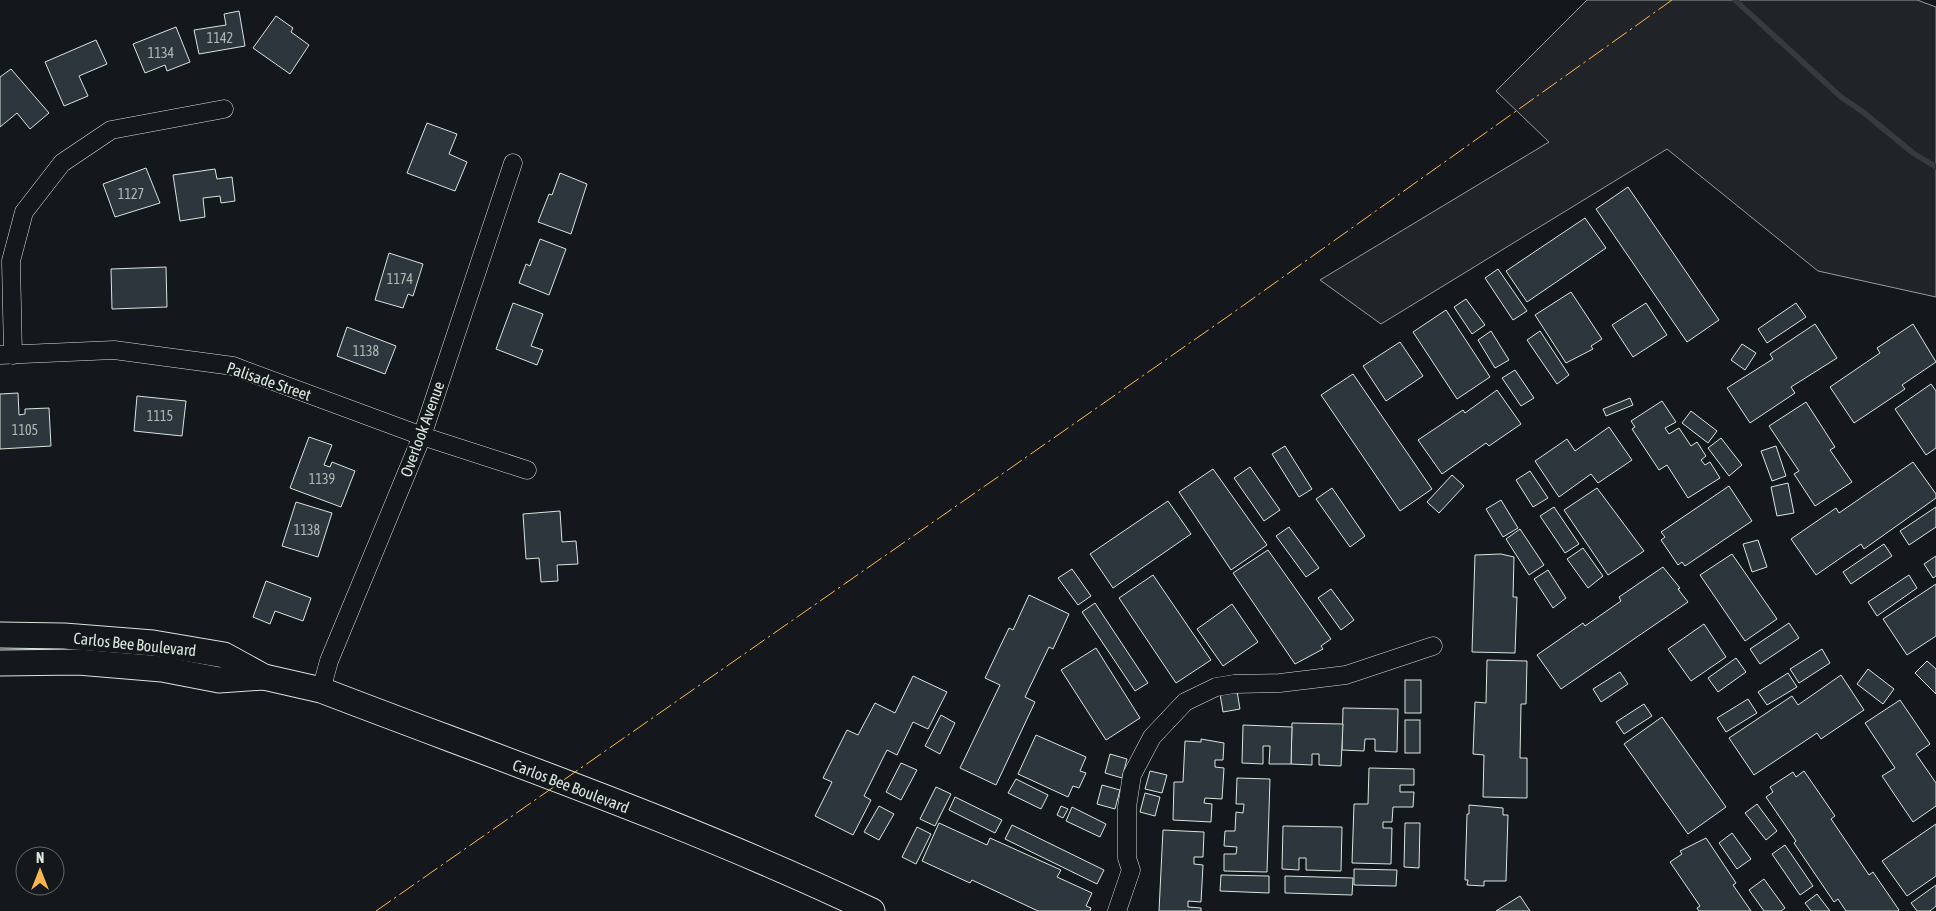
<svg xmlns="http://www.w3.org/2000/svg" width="1936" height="911" font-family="'Asap Condensed',sans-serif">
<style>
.green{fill:#202428;stroke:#939e99}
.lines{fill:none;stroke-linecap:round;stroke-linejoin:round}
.stream{stroke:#363b3e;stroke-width:5.5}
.building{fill:#2c363c;stroke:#d8e6dc}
.street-casing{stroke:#d8e6dc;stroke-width:19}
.secondary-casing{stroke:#d8e6dc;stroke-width:27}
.street{stroke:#14181c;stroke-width:18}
.secondary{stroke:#14181c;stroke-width:25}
.power{stroke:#ffb74d;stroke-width:1;stroke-dasharray:18 4 2.5 4;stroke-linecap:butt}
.labels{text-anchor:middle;stroke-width:4;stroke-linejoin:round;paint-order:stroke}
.number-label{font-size:14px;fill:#adbab4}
.street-label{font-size:16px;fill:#d8e6dc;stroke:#14181c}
</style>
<rect width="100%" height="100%" fill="#14181c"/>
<path class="green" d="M1587,0H1917L1936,7V297L1818,271L1667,149L1381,324L1320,280L1549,142L1496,91Z"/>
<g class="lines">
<path class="stream" d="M1735,0L1841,97L1863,112L1913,153L1936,167"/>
</g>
<g class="building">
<path d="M239,11L245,46L199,54L194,30L226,25L224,14Z"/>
<path d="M276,16L293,28L291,32L309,45L290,74L253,48Z"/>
<path d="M176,27L190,62L167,71L165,65L145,73L133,44Z"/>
<path d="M96,40L107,64L79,76L88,96L64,106L45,62Z"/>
<path d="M11,69L49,113L30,129L17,113L0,127V77Z"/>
<path d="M427,123L457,134L449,154L467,162L455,191L407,173Z"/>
<path d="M146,168L160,203L115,217L103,184Z"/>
<path d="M215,169L217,179L232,177L235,201L221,203L220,196L203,198L205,217L180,221L173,175Z"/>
<path d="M560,173L587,184L571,234L538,222L549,194L552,195Z"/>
<path d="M1628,187L1719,320L1687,342L1596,209Z"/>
<path d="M1585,218L1606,248L1527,302L1506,271Z"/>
<path d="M540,239L566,249L549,295L519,283L526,264L530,266Z"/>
<path d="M389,253L423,264L413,296L408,294L403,308L375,300Z"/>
<path d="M166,267L167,307L112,309L111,269Z"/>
<path d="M1498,269L1527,311L1513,320L1485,278Z"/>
<path d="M1571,292L1602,339L1591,346L1593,349L1566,363L1535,315Z"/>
<path d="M1466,299L1485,325L1472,334L1454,307Z"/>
<path d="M513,303L543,314L531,346L543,350L537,365L496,349Z"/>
<path d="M1646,303L1667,335L1633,357L1612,325Z"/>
<path d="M1796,303L1806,317L1767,343L1758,329Z"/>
<path d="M1446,310L1490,377L1457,399L1413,332Z"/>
<path d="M1815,324L1837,358L1791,387L1795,393L1750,423L1727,388L1773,359L1770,354Z"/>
<path d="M1913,324L1936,362L1902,385L1905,389L1854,423L1830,387L1880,353L1877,348Z"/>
<path d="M347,327L396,346L385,374L337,356Z"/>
<path d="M1491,331L1509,360L1495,368L1478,340Z"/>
<path d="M1540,331L1569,375L1557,384L1527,340Z"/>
<path d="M1400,342L1423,376L1386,401L1363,366Z"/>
<path d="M1742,344L1756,353L1745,370L1731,360Z"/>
<path d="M1515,370L1534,398L1521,406L1502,378Z"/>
<path d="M1353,374L1432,489L1400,511L1321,395Z"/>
<path d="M1931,384L1936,391V448L1926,455L1895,409Z"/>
<path d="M1497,390L1521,424L1489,446L1486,443L1442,474L1418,440L1463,410L1465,413Z"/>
<path d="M18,393L19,415L25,414V409L49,408L51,446L0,449V394Z"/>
<path d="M137,396L186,401L182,436L134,431Z"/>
<path d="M1630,398L1633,405L1606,416L1603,409Z"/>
<path d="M1662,401L1676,422L1665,428L1669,434L1679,428L1691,446L1697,442L1706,456L1701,460L1705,465L1710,462L1720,478L1688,498L1667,465L1659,470L1632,429L1635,427L1631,421Z"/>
<path d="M1806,402L1835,447L1830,450L1852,482L1815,506L1794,474L1799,471L1769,426Z"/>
<path d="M1691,411L1717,431L1708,443L1682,423Z"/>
<path d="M1609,427L1632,460L1598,483L1591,474L1559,497L1535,461L1567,439L1575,451Z"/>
<path d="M309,437L332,445L324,465L330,467L332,462L355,471L341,507L290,488Z"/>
<path d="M1721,438L1742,465L1729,476L1708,448Z"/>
<path d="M1285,446L1312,489L1299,497L1272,454Z"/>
<path d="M1776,446L1786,476L1772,481L1761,451Z"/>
<path d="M1913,462L1936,494V498L1864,549L1861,544L1816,575L1791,539L1836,508L1839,513Z"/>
<path d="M1250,467L1280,510L1264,521L1234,478Z"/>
<path d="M1213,469L1267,545L1231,570L1179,492Z"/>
<path d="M1530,471L1548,498L1533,507L1516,480Z"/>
<path d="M1452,475L1464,486L1439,513L1427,502Z"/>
<path d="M1788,483L1794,513L1777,516L1771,487Z"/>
<path d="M1729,486L1752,521L1685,566L1682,562L1678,565L1661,540L1665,537L1661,532Z"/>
<path d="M1332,488L1365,536L1350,547L1316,499Z"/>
<path d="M1597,488L1644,551L1608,575L1564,510Z"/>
<path d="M1501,500L1518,528L1503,537L1486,509Z"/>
<path d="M1168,501L1191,534L1113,588L1090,554Z"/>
<path d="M296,502L332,513L318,557L282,546Z"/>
<path d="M1554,507L1579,544L1565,553L1540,516Z"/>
<path d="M1936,507V527L1909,545L1900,531Z"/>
<path d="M560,511L562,542L576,541L578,564L557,565L558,581L541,582L539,558L526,559L523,514Z"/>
<path d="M1289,527L1319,568L1306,577L1276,536Z"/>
<path d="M1520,529L1544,565L1529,575L1506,539Z"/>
<path d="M1758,540L1767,567L1752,572L1743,544Z"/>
<path d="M1884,544L1892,556L1851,584L1843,572Z"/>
<path d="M1583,548L1603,576L1588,588L1567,559Z"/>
<path d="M1268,550L1331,639L1321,646L1323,649L1295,664L1233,573Z"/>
<path d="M1501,554L1514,557L1513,597H1517L1515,653L1472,652L1475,555Z"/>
<path d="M1732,554L1777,619L1745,641L1700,575Z"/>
<path d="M1936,556V576L1933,578L1924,564Z"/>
<path d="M1663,567L1680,588L1678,589L1688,602L1561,689L1537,655L1583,623L1585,626L1621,601L1619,597Z"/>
<path d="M1072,569L1091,596L1078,605L1058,578Z"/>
<path d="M1548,570L1566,598L1553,608L1534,579Z"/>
<path d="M1153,575L1211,660L1176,683L1119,598Z"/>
<path d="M1909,575L1917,588L1877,616L1868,602Z"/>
<path d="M266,581L311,598L303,621L275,611L270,624L253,617Z"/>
<path d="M1936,584V636L1907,655L1883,619Z"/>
<path d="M1331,589L1354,620L1341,630L1318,598Z"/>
<path d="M1029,595L1069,614L1053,649L1049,647L1025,697L1035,702L996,785L960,768L1000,685L985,678L1009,628L1013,630Z"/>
<path d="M1095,603L1148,683L1135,691L1082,612Z"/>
<path d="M1232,604L1258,642L1223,666L1197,629Z"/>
<path d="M1789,623L1799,638L1760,664L1750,649Z"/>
<path d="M1704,624L1726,657L1691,681L1668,649Z"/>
<path d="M1096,648L1140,718L1106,740L1061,670Z"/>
<path d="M1822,649L1830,663L1799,683L1790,669Z"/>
<path d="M1736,658L1746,672L1718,692L1708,678Z"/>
<path d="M1487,660L1527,661L1526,704H1521L1520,758H1527V798L1483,797L1484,755L1473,754L1475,702L1486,703Z"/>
<path d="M1927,661L1936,669V694L1915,673Z"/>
<path d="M1868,669L1894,689L1883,704L1857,684Z"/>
<path d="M1620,672L1628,684L1601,702L1593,689Z"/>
<path d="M1788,673L1797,687L1767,705L1758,692Z"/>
<path d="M1841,675L1864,710L1821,739L1817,733L1754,775L1729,738L1792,696L1798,705Z"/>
<path d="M913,676L947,692L928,729L913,722L897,755L887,750L864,796L871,800L853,835L815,816L832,782L823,778L847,730L858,735L875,703L895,713Z"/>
<rect x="1405" y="680" width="16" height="33"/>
<path d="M1237,691L1240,709L1223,712L1220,694Z"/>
<path d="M1748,699L1757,713L1726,732L1717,718Z"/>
<path d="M1900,700L1930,744L1916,754L1936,783V806L1913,822L1882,776L1895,768L1865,723Z"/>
<path d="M1644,704L1652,716L1624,734L1616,722Z"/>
<path d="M1343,708L1398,709L1397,752L1375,751V739H1365L1364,751L1342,750Z"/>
<path d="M941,715L955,723L940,754L925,746Z"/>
<path d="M1662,717L1726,807L1688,834L1624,744Z"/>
<rect x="1405" y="720" width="15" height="33"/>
<path d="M1292,723L1343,724L1341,766L1319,765V754H1312V765L1291,764Z"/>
<path d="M1243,725L1292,727L1291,764H1269L1270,746H1263V764L1242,763Z"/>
<path d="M1036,735L1086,757L1080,771L1086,773L1079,788L1073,786L1068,797L1018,774Z"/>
<path d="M1201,739L1224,743L1223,760H1215V767L1224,768L1222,799L1205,798L1204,803L1212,804L1211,822L1173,820L1174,782H1183L1185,741L1201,742Z"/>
<path d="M1110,754L1127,759L1122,778L1105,773Z"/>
<path d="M901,763L917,770L901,800L886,792Z"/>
<path d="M1369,768L1414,769V785H1400V792H1414L1413,807H1393L1392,822H1383V828H1392L1391,864L1352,863L1354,804H1368Z"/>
<path d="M1150,771L1167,775L1162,793L1145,789Z"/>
<path d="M1804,771L1835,816L1831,819L1869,875L1873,872L1899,910L1898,911H1846L1838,899L1834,902L1794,843L1796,841L1766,797L1773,792L1770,787L1793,772L1796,777Z"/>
<path d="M1237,778L1270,779L1267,872L1224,871V854H1236L1237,847L1224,846L1225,831H1235L1236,812L1243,813L1244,804H1236Z"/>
<path d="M1016,779L1048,795L1041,809L1008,793Z"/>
<path d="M1102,785L1120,790L1115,809L1097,804Z"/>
<path d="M936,787L951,794L935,826L920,819Z"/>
<path d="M1145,793L1160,797L1155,816L1140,812Z"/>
<path d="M955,797L1002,820L995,833L949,810Z"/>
<path d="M1757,804L1777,831L1766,840L1745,813Z"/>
<path d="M1469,805L1503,808V815H1508L1506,881H1484V886L1467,885L1468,880H1465L1467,814H1469Z"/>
<path d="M879,806L894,814L879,840L864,832Z"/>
<path d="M1061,806L1068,809L1063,818L1057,815Z"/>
<path d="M1072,807L1106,824L1100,837L1066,821Z"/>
<path d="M939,823L987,845L990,838L1061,870L1057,877L1092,893L1086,906L1091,908L1090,911H1038L972,880L970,883L922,861Z"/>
<path d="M1405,823H1420L1419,868L1404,867Z"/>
<path d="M1936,824V876L1907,896L1882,861Z"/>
<path d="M1012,825L1104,870L1097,884L1005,839Z"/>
<path d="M1283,826L1342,827L1341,871L1306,870V858H1299V870L1282,869Z"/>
<path d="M917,827L931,834L916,864L902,857Z"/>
<path d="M1163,830L1204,832L1203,857H1194V864L1203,865L1201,902L1188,901V907L1201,908V911H1159Z"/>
<path d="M1732,833L1751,859L1737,869L1719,843Z"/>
<path d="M1706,838L1736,883L1733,885L1751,911H1699L1697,908L1700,906L1670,862L1682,854L1680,851Z"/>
<path d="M1785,845L1813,886L1800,895L1772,854Z"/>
<path d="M1354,869L1397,870L1396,886L1354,885Z"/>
<path d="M1221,875L1269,876V893L1220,891Z"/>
<path d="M1285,876L1353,878L1352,895L1285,893Z"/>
<path d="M1764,879L1785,908L1781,911H1764L1749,890Z"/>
<path d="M1936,885V906L1930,911H1917L1911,903Z"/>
<path d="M1817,894L1830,911H1811L1805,903Z"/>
<path d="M1520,896L1530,911H1496Z"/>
</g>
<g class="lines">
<g class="street-casing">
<g id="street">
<path d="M0,355L114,350L233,366L422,436L527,470"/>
<path d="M13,355L11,261L24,212L62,163L111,130L224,109"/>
<path d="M321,690L329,661L422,436L513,163"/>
<path d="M1117,911L1131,870L1127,858V807L1132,775L1152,737L1185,702L1216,687L1234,684L1280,683L1346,675L1433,646"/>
</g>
</g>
<g class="secondary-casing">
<g id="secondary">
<path d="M0,635L64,636L153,643L224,655L264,677L321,690C506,761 694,826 872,911"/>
<path d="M0,663L78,662L162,669L219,680L264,677"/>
</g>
</g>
<use href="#street" class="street"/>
<use href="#secondary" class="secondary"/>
<path class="power" d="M376,911L1227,317L1672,0"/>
</g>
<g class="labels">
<g class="number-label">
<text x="220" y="43">1142</text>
<text x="161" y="58">1134</text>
<text x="131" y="199">1127</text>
<text x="400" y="284">1174</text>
<text x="366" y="356">1138</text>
<text x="160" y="421">1115</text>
<text x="25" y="435">1105</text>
<text x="322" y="484">1139</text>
<text x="307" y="535">1138</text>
</g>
<g class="street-label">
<text transform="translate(269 381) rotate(19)" y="6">Palisade Street</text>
<text transform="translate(422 429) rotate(-70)" y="6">Overlook Avenue</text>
<text transform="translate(135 644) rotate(6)" y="6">Carlos Bee Boulevard</text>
<text transform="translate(571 786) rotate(21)" y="6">Carlos Bee Boulevard</text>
</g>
</g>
<g transform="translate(40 871)"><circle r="24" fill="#14181c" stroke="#626a69"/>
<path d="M0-4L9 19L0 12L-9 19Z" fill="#ffb74d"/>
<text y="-8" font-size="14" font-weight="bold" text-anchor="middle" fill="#d8e6dc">N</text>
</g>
</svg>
